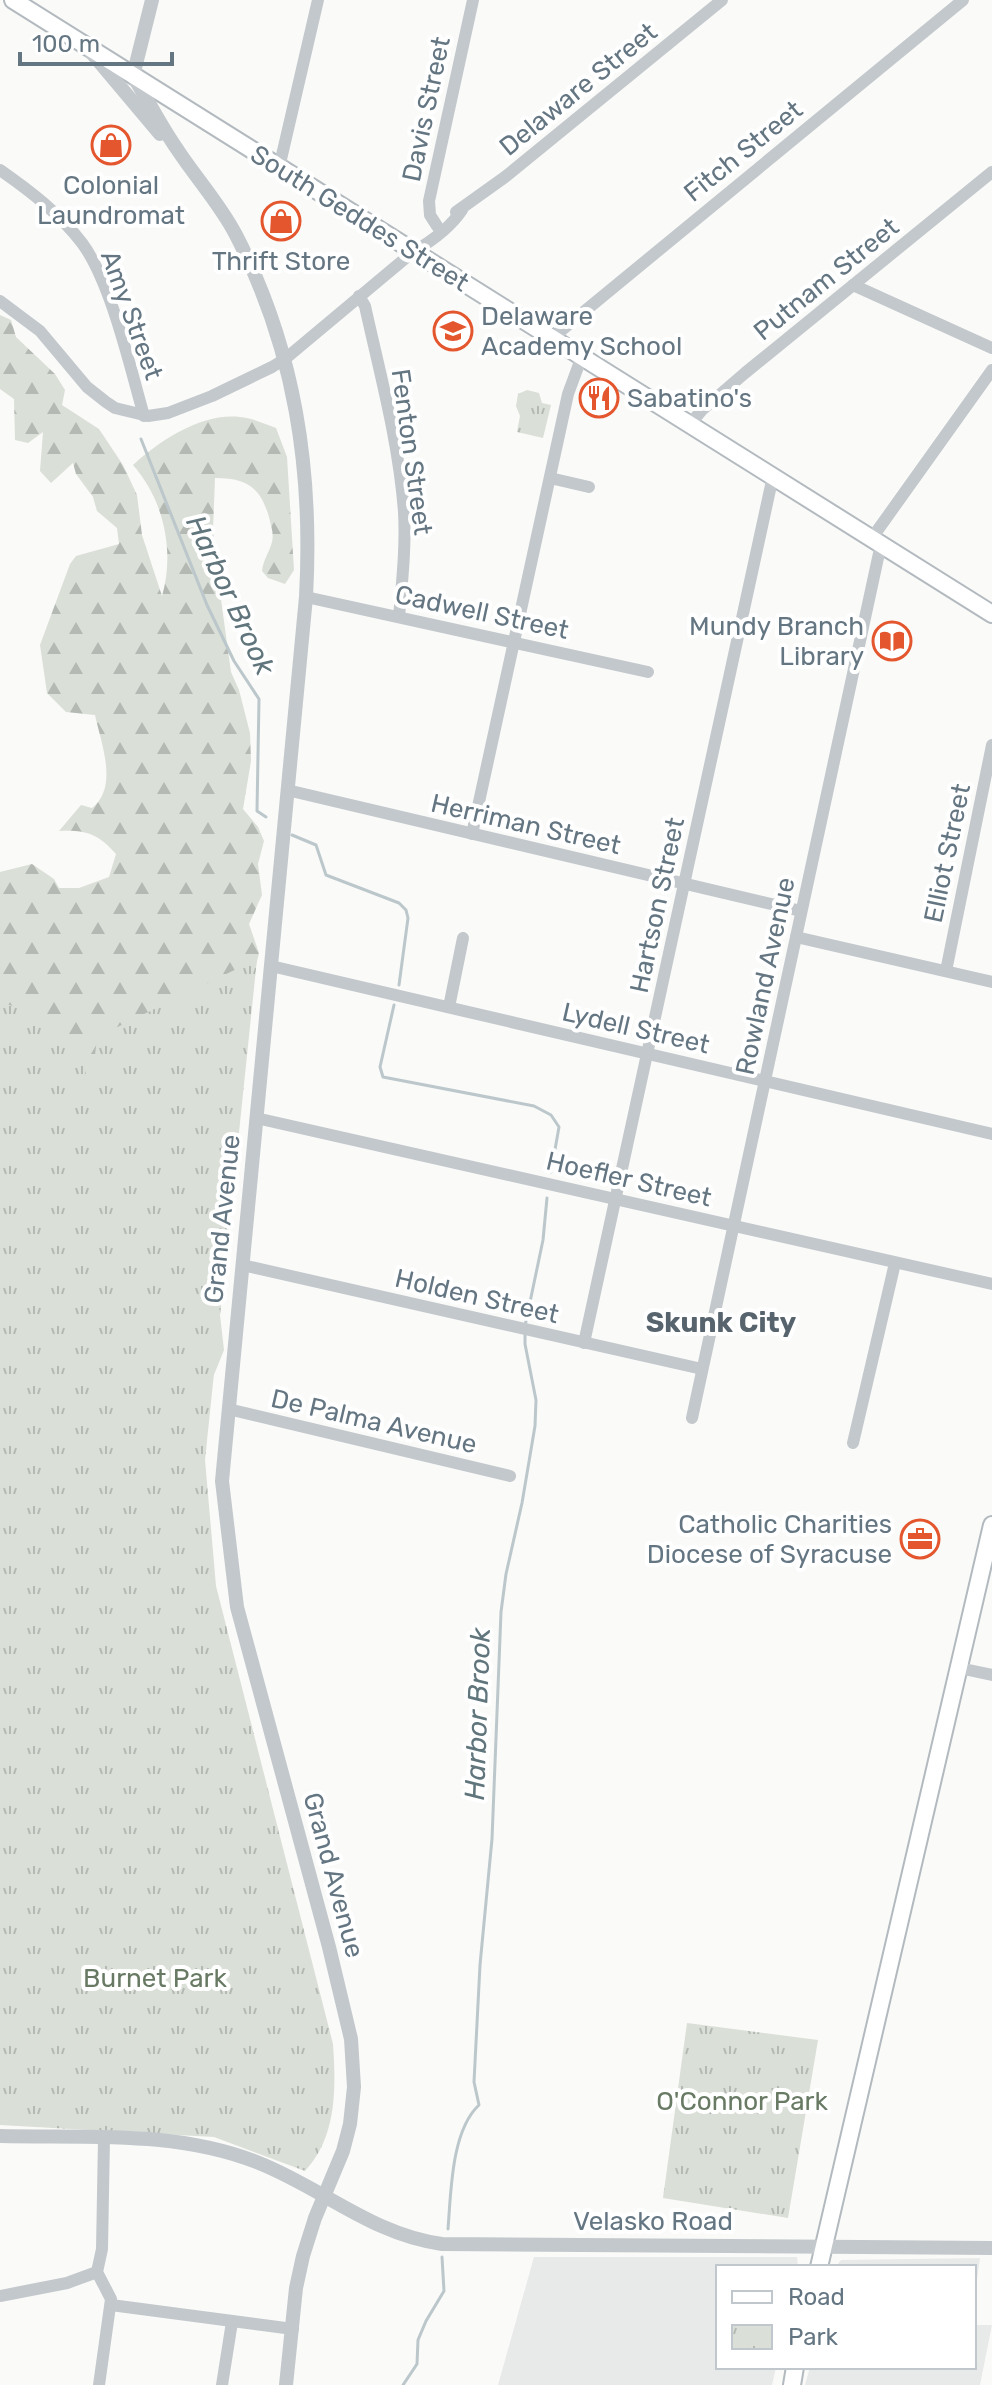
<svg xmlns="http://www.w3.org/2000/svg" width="992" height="2385" font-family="Rubik,sans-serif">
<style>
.built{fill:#e8e9e9}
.forest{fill:url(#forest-firs)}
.park{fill:url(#park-tufts)}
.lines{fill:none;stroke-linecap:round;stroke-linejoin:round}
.stream{stroke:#bbc7cb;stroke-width:3}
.secondary-casing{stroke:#b3babf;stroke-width:20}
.minor{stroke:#c3c8cc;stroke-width:12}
.tertiary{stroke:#c3c8cc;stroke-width:14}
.secondary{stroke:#fff;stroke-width:16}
.labels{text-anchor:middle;stroke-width:8;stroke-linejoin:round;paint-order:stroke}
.street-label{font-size:26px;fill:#657683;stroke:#fff}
.poi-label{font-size:26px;fill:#657683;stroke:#fff}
.park-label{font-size:26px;fill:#687a64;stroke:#fff}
.water-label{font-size:28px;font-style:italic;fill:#60757c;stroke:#fff}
.neighbourhood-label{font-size:28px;font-weight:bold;fill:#57646e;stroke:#fff}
</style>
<defs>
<pattern id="forest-firs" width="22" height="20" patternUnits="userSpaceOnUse" patternTransform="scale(2)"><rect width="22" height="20" fill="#dadfd7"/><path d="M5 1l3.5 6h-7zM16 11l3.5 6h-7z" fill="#b4b9b4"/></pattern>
<pattern id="park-tufts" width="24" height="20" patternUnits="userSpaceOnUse" patternTransform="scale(2)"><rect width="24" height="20" fill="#dadfd7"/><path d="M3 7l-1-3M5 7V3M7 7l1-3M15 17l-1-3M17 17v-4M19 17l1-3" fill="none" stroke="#b4b9b4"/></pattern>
</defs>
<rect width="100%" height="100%" fill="#fafaf8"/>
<g class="built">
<path d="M534,2257H797L798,2267H718V2367H776L772,2385H498Z"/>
<path d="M980,2258L974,2302V2267H836L841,2260Z"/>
<path d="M974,2325H992L980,2385H805L810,2367H974Z"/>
</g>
<path class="forest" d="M0,315L11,320L16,337L55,374L65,390L62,405L99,429L123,465L137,495L142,535L162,596C175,552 164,500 133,465C161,440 201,413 240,417C252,418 265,424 276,428L287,457L294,570L285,584L268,578L262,571C263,560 269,553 272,542C274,533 271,526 269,517C260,487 247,478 215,478L213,530L222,607L231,672L239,690L250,733L251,761L243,809L258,827L264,841L258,864L262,895L249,924L259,953L247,1002L220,1315L224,1350L203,1402L0,1437V872L32,864L54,879L59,888H79L109,877L116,854C98,834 87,830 59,831L81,805L92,808C119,787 101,743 95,715L66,712L47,693L40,645L70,564L76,556L119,544L117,528L97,511L93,497L76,474L73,463L51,483L40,471L43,432L28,443L15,440L14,399L0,389Z"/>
<g class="park">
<path d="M527,390L539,393L542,403L551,405L543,438L517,432L520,416L516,406L518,394Z"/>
<path d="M257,959L205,1460L216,1586L333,2044C336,2088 337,2137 305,2171L214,2137L0,2125V1001L59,1025L85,1060L89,1111L97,1037Z"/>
<path d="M687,2023L818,2040L788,2218L663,2198Z"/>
</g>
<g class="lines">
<g class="stream">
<path d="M141,439L207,605L234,661L259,699L257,811L266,817"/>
<path d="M292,835L316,845L326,875L399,903L406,910L408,918L399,985"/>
<path d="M394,1005L380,1067L383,1077L534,1106L551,1115L559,1127L551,1172"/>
<path d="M525,1326L543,1240L547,1198"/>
<path d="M448,2229C451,2193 451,2131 479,2105L474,2082L480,1965L492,1839L501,1612L506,1574L522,1503L535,1426L536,1400L525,1344V1334"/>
<path d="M403,2385L417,2364L418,2340L426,2321L444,2291L442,2257"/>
</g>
<g class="secondary-casing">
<g id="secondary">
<path d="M13,0L992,614"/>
<path d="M819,2267L992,1525"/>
<path d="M792,2385L795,2367"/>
</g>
</g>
<g class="minor">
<path d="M279,168L318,0"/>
<path d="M0,170C30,191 59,213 82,243C111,282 130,367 144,416"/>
<path d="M456,212L505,177L722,0"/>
<path d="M437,226L430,215L429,201L473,0"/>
<path d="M853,285L992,348"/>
<path d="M359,296L365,306C380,374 399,443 404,512C406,547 402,582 399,617"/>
<path d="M0,301L40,331L87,387L106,402L115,408L148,416L168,413L212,396L272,367L285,359L413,252C432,241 450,228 462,210"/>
<path d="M552,338L963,0"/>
<path d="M690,424L702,410L745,373L992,172"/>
<path d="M550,478L589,487"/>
<path d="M872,538L992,370"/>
<path d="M306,597L648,672"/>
<path d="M287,790L801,911"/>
<path d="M472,834L568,394L582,356"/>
<path d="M796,937L992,982"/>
<path d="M271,966L992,1134"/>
<path d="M946,971L992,745"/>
<path d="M449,1007L463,938"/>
<path d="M256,1118L992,1284"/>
<path d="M242,1265L702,1369"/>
<path d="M584,1343L773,476"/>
<path d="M228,1409L510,1476"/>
<path d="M692,1418L881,544"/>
<path d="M853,1443L895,1263"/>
<path d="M959,1668L992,1675"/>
<path d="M0,2296L67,2283L97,2272"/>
<path d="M111,2305L293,2329"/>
<path d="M99,2385L111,2299L97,2272L102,2249L104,2138"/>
<path d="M222,2385L232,2322"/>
</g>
<g class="tertiary">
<path d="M152,0L133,76C148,100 161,126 177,149C196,178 220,204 236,235C295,349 313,470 306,597L222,1481L237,1607L329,1947L351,2039L354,2087L350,2124L343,2151L315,2218L303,2256L296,2288L286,2385"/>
<path d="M91,52L160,134"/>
<path d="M0,2136C87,2138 177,2130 259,2163C322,2188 373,2235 442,2244L992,2248"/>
</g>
<use href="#secondary" class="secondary"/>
</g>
<defs>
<g id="shop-ring" transform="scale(2)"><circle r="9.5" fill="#fff" stroke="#e4572e" stroke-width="1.5"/><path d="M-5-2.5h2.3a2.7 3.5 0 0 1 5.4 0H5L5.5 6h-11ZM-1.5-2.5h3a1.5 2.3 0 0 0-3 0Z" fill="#e4572e"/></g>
<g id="school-ring" transform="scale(2)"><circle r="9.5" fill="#fff" stroke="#e4572e" stroke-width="1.5"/><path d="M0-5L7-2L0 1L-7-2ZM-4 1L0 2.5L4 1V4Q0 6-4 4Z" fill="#e4572e"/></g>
<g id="restaurant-ring" transform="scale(2)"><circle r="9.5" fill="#fff" stroke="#e4572e" stroke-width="1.5"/><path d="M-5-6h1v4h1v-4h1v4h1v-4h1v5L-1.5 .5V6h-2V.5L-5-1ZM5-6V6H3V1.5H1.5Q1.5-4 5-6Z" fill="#e4572e"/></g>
<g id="library-ring" transform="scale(2)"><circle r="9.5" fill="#fff" stroke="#e4572e" stroke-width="1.5"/><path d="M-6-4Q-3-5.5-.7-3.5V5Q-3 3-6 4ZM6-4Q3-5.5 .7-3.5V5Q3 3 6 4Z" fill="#e4572e"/></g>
<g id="office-ring" transform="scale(2)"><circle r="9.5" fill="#fff" stroke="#e4572e" stroke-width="1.5"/><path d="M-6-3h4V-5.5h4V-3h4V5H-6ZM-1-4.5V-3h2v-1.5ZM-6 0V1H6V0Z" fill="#e4572e"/></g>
</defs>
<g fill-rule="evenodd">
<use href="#shop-ring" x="111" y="145"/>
<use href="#shop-ring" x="281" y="221"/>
<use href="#school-ring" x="453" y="331"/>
<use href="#restaurant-ring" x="599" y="398"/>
<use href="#library-ring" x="892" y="641"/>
<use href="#office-ring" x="920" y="1539"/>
</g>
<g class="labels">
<g class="street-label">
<text transform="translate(578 89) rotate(-39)" y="9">Delaware Street</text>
<text transform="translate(426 109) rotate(-78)" y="9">Davis Street</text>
<text transform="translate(743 151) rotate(-39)" y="9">Fitch Street</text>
<text transform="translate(360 218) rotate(32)" y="9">South Geddes Street</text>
<text transform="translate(826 279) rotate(-39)" y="9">Putnam Street</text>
<text transform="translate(132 315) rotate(70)" y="9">Amy Street</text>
<text transform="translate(412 452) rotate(82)" y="9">Fenton Street</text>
<text transform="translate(482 612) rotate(12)" y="9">Cadwell Street</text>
<text transform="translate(526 824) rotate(13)" y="9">Herriman Street</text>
<text transform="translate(947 853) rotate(-78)" y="9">Elliot Street</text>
<text transform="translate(657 905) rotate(-78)" y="9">Hartson Street</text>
<text transform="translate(765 976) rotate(-78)" y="9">Rowland Avenue</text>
<text transform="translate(636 1028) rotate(13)" y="9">Lydell Street</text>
<text transform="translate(629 1179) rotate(13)" y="9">Hoefler Street</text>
<text transform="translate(222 1219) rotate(-84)" y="9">Grand Avenue</text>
<text transform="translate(477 1296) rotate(13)" y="9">Holden Street</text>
<text transform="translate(374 1421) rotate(13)" y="9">De Palma Avenue</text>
<text transform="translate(334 1875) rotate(75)" y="9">Grand Avenue</text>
<text x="653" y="2230">Velasko Road</text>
</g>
<g class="poi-label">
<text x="111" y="194">Colonial<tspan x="111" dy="30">Laundromat</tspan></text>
<text x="281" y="270">Thrift Store</text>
<text x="481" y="325" text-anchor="start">Delaware<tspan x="481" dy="30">Academy School</tspan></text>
<text x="627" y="407" text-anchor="start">Sabatino's</text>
<text x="864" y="635" text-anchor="end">Mundy Branch<tspan x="864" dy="30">Library</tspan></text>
<text x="892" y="1533" text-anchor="end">Catholic Charities<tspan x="892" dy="30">Diocese of Syracuse</tspan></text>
</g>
<g class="park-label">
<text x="155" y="1987">Burnet Park</text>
<text x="742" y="2110">O'Connor Park</text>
</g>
<g class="water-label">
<text transform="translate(231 595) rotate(65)" y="10">Harbor Brook</text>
<text transform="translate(477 1714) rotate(-88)" y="10">Harbor Brook</text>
</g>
<g class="neighbourhood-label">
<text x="721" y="1332">Skunk City</text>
</g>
</g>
<rect x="716" y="2265" width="260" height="104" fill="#ffffff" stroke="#c1c8cd" stroke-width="2"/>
<rect x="732" y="2291" width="40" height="12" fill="#ffffff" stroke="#c1c8cd" stroke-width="2"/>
<text x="788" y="2305" font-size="24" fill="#657683">Road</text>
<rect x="732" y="2325" width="40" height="24" fill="url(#park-tufts)" stroke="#c1c8cd" stroke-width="2"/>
<text x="788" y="2345" font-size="24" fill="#657683">Park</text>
<path d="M20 52v12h152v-12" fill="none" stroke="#657683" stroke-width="4"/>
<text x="32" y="52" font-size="24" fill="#657683" stroke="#ffffff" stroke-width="6" paint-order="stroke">100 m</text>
</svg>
